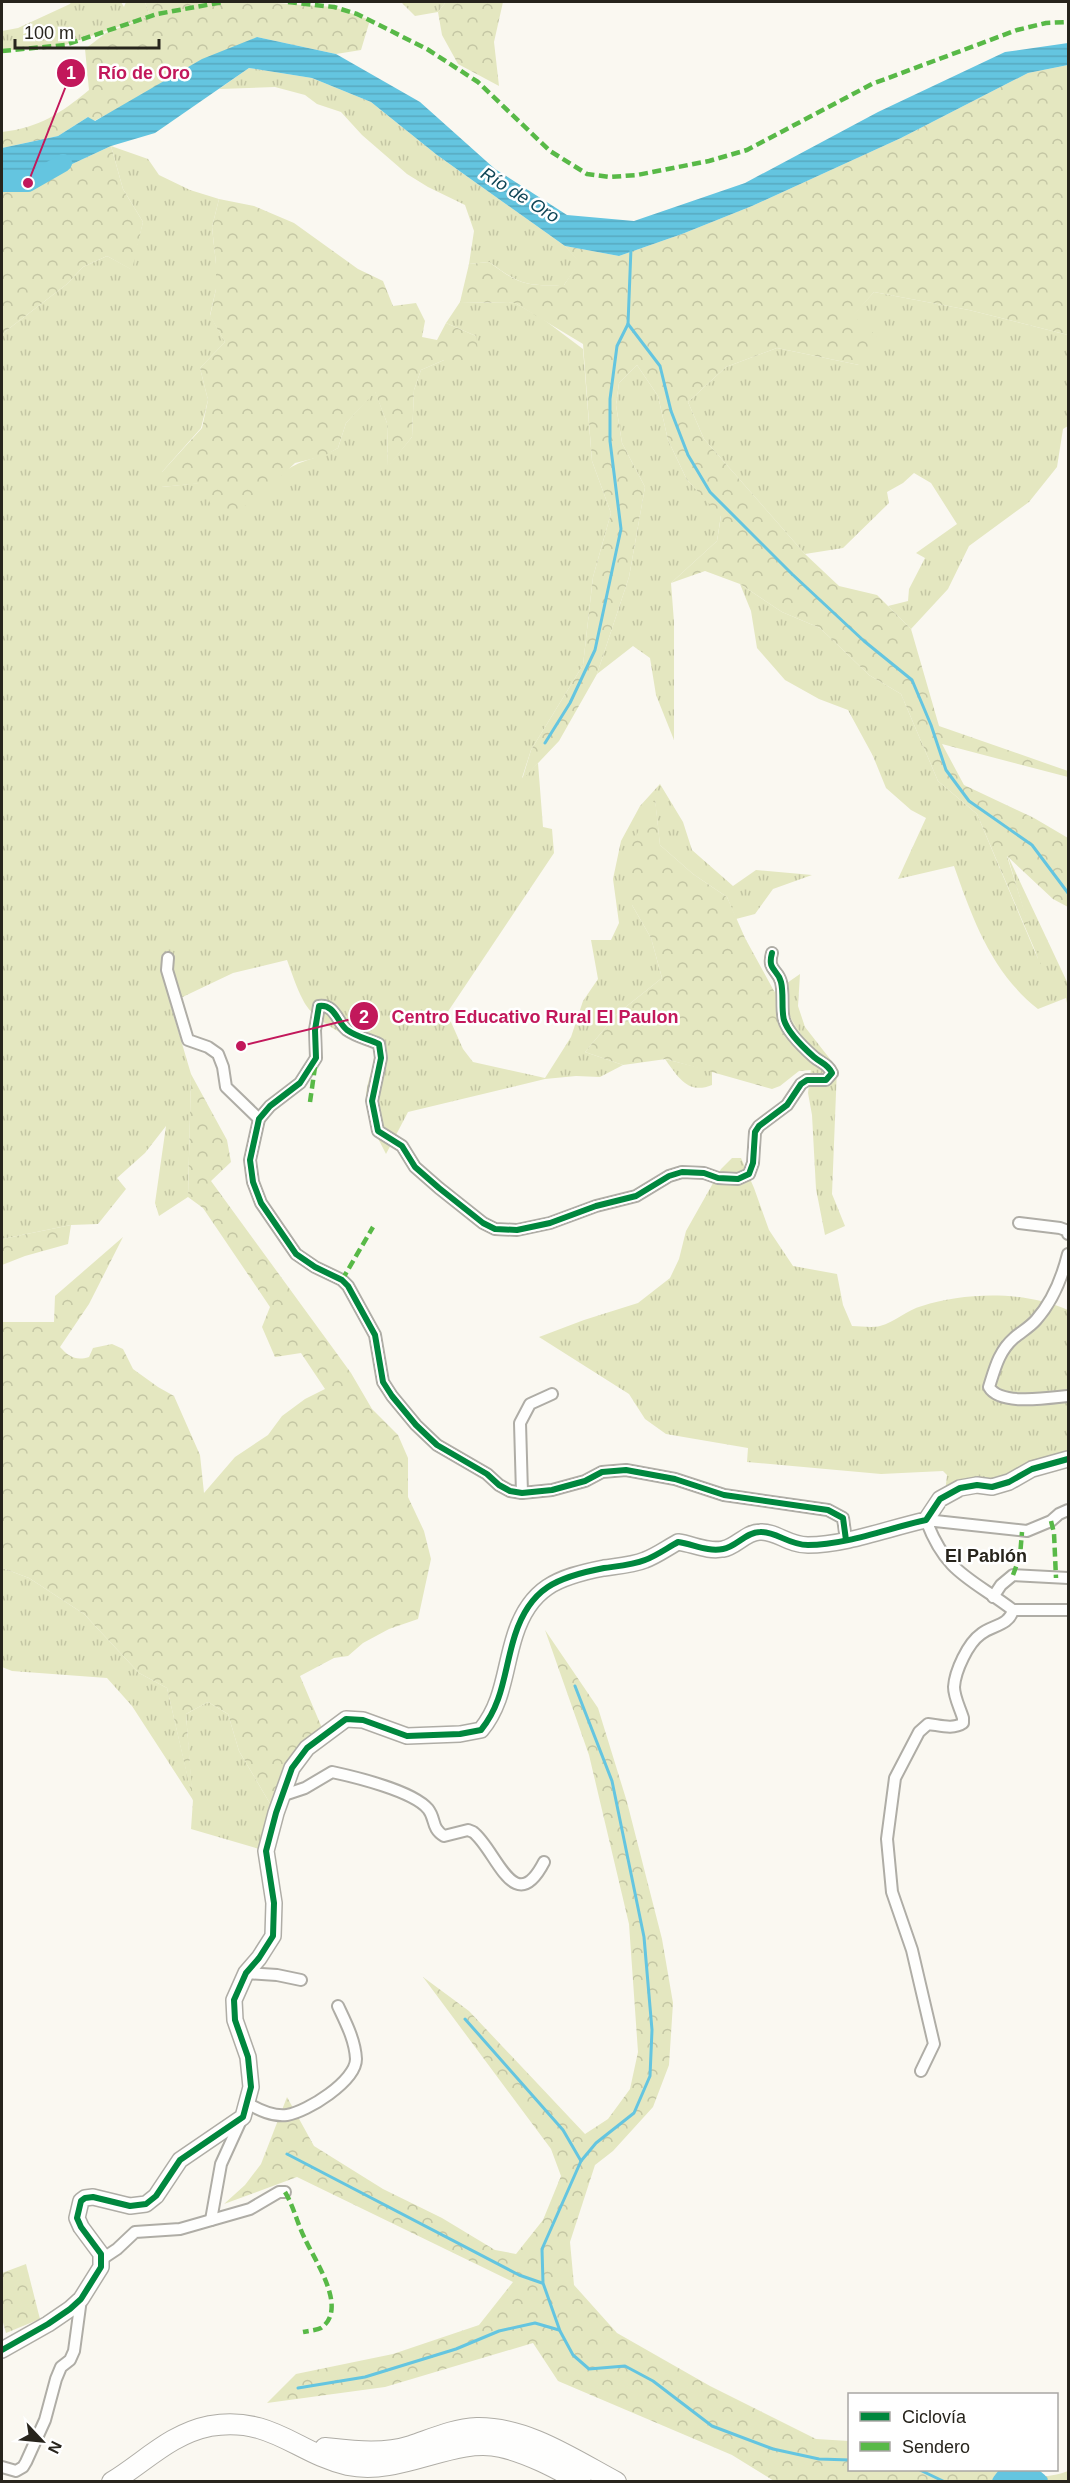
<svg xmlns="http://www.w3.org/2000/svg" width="1070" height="2483" font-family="Arial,sans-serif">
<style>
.grass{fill:url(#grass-tufts)}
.forest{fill:url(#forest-crowns)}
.water{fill:url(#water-rules)}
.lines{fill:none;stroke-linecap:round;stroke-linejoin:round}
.stream{stroke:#64c5e0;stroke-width:3}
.river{stroke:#64c5e0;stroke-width:18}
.street-casing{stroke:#afada6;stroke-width:14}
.secondary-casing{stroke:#afada6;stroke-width:18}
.highway-casing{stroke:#afada6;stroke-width:22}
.street{stroke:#fefefd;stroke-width:10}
.secondary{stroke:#fefefd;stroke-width:15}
.highway{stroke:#fefefd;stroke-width:20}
.quiet{stroke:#58b947;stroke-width:4.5;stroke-dasharray:9 4.5;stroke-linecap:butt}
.cycleway-casing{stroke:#fff;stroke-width:10}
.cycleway{stroke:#00873e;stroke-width:6}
.labels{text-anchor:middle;stroke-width:5;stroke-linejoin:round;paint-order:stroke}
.water-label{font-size:18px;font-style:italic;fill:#0f4657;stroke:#fff}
.neighbourhood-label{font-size:18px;font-weight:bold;fill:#27241c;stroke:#fff}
.leader{fill:none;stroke:#c2185b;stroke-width:2}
.callout-dot{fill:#c2185b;stroke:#fff;stroke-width:2}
.mark-label{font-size:18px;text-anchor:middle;font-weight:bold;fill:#fff}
.callout-label{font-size:18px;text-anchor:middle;font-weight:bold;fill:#c2185b;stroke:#fff;stroke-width:5;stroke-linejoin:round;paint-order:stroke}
</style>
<defs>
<pattern id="grass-tufts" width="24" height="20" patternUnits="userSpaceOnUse" patternTransform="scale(1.5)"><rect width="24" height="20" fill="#e4e7c0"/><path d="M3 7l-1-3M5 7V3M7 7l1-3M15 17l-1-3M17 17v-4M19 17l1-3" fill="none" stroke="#c4c6a4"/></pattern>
<pattern id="forest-crowns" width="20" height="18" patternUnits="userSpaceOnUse" patternTransform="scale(1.5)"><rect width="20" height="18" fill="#e4e7c0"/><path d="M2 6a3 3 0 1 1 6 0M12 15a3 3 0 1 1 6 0" fill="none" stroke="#c4c6a4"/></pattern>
<pattern id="water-rules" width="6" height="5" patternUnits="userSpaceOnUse" patternTransform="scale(1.5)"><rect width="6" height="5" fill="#64c5e0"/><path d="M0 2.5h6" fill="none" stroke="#57a9c0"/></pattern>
</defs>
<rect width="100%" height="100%" fill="#faf8f1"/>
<g class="grass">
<path d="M71,2H121L124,7L126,2H145L150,16L65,45L2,51V31L18,28L70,4Z"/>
<path d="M401,2H446L438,12L415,16Z"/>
<path d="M249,68L312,78L371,102L437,155L565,246L580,262L564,285C525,286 521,285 489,262L469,264L474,231L465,205L428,187L407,174L362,135L341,112L317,104L305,95L275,87L219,89Z"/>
<path d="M111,146L148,159L159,175L190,190L219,199L212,227L216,264V289L210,315L225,342L200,368L208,400L201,428L162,472V487L281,474C301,458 317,460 338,448L346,423L375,391L387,423L388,466L412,437L414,390L421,370L444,360L476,336L446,323L460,302L515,303L543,319L583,349L592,461L611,513L593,577L583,665L531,750L522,778L538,763L543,827L552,829L554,853L447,1013L463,1049L473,1062L545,1078L571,1037L583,1001L598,979L591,940H611L619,923L613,879L621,841L640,806L660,784L683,822L692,850L733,886L756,870L812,875L773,889L755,914L736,919L727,897L693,874L660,845L655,800L632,905L651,938L662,978L617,1014L585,1052L623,1065L600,1077L576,1076L545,1079L408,1112L386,1154C378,1138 367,1119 366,1100C365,1081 378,1064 373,1044C351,1041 312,1020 303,1000C296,987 292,973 287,960L233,973L170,1003L191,1074L188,1197L159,1216L155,1203L166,1126L145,1153L117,1178L126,1189L98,1224L71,1225L2,1239V334L67,284L83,267L107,256L131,269L143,222L123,189Z"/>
<path d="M874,292L969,310L1068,335V426L1063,429L1057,467L1029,502L969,546L948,589L911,629L888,606L908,601L909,589L925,558L916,553L957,524L931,483L914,473L903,483L887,492L889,503L843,548L805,554L704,439L688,402L726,367L777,348L859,365L852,316Z"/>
<path d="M637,365L658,396L668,440L687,480L721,515L717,541L671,583L674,622V740L656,695L650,658L633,646L597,674L629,577L645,487L622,443L616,405L619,383Z"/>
<path d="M740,584L782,612L820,628L869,675L901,694L938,781L977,814L1038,959L1007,854L1068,984V1008L1066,998L1038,1009C992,973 973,920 954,866L898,879L926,818L911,810L886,788L873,756L848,710L819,699L785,680L757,648L751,611Z"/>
<path d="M800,974L798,1006L805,1027L837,1068L832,1194L845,1226L825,1235L816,1189L812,1115L808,1093L811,1068H836L804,1039L774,992Z"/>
<path d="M665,1059L712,1071V1085C688,1095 678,1077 665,1059Z"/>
<path d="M732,1158H741L754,1188L769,1230L793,1266L837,1274L843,1305L852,1326C861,1326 872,1328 880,1326C895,1322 907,1310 922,1306C966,1292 1025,1291 1068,1310V1460L945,1493L947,1475L943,1471L881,1474L747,1462L748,1448L666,1434L645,1419L629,1394L539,1337L584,1320L638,1303L670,1278L679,1259L686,1231L721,1169Z"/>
<path d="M2,1568L29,1578L84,1614L139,1673L167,1688L192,1795L186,1714L208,1702L228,1714L239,1751L275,1812L266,1851L191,1829L193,1800L132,1706L107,1678L12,1671L2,1667Z"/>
</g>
<g class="forest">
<path d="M145,2H261L334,7L370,20L361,50L336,54L257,37L94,121L88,117L58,136L2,148V132C39,128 61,113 89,90L85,49L106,33L150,16Z"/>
<path d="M446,2H503L494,42L499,86L458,64L442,35L438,12Z"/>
<path d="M1068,65V335L969,310L874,292L853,316L885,343L859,365L777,348L726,367L688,402L704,439L805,554L839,586L877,595L911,629L939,726L1068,771V777L942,744L964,785L1034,818L1068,838V907L1053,899L1007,856L1042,967L977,814L938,781L901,694L869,675L820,628L782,612L740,584L705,571L671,583L717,541L721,516L687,480L668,440L658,396L637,365L619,383L616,405L622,443L645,487L629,577L597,674L559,741L522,780L531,750L583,665L593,577L611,513L592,461L583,344L515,303L460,302L469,264L489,262C520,285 525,286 564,285L579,262L565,246L619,256L682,234L752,206L901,138L1028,73Z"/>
<path d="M111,146L123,189L143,222L132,270L107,256L83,267L67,284L2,334V186L55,172Z"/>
<path d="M219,199L254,206L294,223L358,269L383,281L393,306L416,303L425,321L422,337L437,340L446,323L476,336L480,361L444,360L421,370L414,390L412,437L388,467L387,423L375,392L346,423L338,448L324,456L295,463L256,500L233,512L210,503L203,483L161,487L162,472L202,428L208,400L200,368L225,342L210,316L216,289V264L212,227Z"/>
<path d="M655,798L660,845L693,874L727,897L745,938L780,1002L804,1039L837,1068L799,1071L780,1086L772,1089L666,1059L623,1065L585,1052L617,1014L662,978L651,938L632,905L630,848Z"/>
<path d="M191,1074L227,1140L231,1162L211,1181L351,1373L372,1409L398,1435L408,1458V1497L424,1531L431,1559L418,1619L389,1629L363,1643L348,1656L334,1658L300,1676L322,1728L275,1812L239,1751L228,1714L208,1702L186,1714L193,1801L167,1688L139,1673L84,1614L29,1578L2,1568V1322H54L55,1296L123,1237L89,1304L60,1347C69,1357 76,1361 89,1357L93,1348L112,1344L123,1349L133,1369L158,1387L174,1396L200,1455L204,1493L235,1457L268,1435L282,1416L305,1399L325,1389L301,1353L275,1357L262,1327L270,1307L203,1208L188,1197Z"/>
<path d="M71,1225L68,1244L25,1256L2,1265V1239Z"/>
<path d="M545,1630L598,1708L627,1802L662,1939L673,2003L669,2065L653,2107L613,2151L595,2165L570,2242L574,2285L617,2333L710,2386L816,2439L849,2441L850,2470H1002C1018,2480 1051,2478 1068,2471V2481H774L732,2455L558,2381L533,2343L385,2387L267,2403L296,2374L393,2354L479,2325L513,2282L297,2177L224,2204L245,2185L261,2164L287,2097L314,2146L383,2189L442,2218L495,2250L516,2254L543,2220L561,2176L551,2149L423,1977L469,2011L585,2134L608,2119L630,2089L638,2052L629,1924L589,1755Z"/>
<path d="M26,2264L40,2319L6,2333L2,2319V2273Z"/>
</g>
<path class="water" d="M257,37L336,54L420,102L495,169L567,215L634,221L745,183L878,112L1005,52L1068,43V65L1028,73L901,138L752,206L682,234L619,256L565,246L437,155L371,102L312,78L249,68L155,133L111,146L55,172L2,186V148L58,136L88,117L95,121L202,59Z"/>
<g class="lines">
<g class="stream">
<path d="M631,248L628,324L660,366L671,411L688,455L710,492L792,574L864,641L912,680L931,725L946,770L969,801L1032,845L1068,893"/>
<path d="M545,743L570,703L595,650L621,529L610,441V399L617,346L628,324"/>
<path d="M575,1686L612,1781L644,1937L652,2030L650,2076L634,2113L596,2143L581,2161L542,2249L543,2283L560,2331L573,2355L589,2369L625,2366L653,2381L712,2426L773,2449L819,2459L850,2460"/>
<path d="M465,2019L563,2130L581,2161"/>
<path d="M287,2154L519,2275L542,2283"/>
<path d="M298,2388L365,2377L456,2349L499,2331L535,2323L559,2330"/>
<path d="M920,2470L945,2482"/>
</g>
<g class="river">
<path d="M2,183H28L63,163"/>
<path d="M1001,2482L1008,2473L1033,2477L1039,2482"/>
</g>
<g class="street-casing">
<g id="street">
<path d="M772,953C767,971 778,969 781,982C784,994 781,1009 784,1020C788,1033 805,1049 814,1057C821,1063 828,1064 832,1073L826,1080H807L801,1084L787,1105L759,1126L755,1132L753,1163L749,1174L738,1179L718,1178L704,1173L682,1172L669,1176L636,1196L596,1206L550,1223L517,1230L495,1229L483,1223L439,1188L415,1167L402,1146L378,1131L372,1101L381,1058L379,1044C368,1039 357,1037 347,1030C337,1022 335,1004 319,1006L315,1030L316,1058L300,1083L270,1106L259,1119L250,1160L253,1182L261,1203L296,1254L315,1267L342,1280L348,1286L375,1335L383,1382L392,1396L416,1425L437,1445L487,1474L499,1485L510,1491L522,1493L552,1490L585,1481L602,1472L626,1470L675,1479L724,1495L828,1510L843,1518L846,1540"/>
<path d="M168,958L167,970L188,1040L208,1047L218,1054L223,1067L226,1087L259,1119"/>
<path d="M1019,1223L1060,1228L1068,1231V1234"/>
<path d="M1068,1254C1062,1278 1053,1301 1036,1320C1030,1327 1021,1332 1014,1338C999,1351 995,1368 989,1387C1000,1406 1048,1398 1068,1396"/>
<path d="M522,1493L520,1423L530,1404L552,1394"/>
<path d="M993,1597L1001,1585L1013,1575L1068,1578"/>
<path d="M1013,1610H1068"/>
<path d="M281,1796L305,1788L332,1772C355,1777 413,1791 428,1809C436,1819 431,1828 444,1836L468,1830L473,1832C496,1849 514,1920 544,1862"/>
<path d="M246,1973L277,1975L301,1980"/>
<path d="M921,2071L934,2044L912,1950L892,1892L887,1839L895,1778L919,1732L928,1724C939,1725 953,1730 963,1723V1718C960,1708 954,1697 954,1687C955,1671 968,1643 981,1634C992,1625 1009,1626 1013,1610C971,1578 946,1574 926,1520L1027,1531L1051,1521L1059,1514L1068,1510"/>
<path d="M247,2103C259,2110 273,2117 287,2115C307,2112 356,2081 356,2059C355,2040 346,2023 338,2006"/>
<path d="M211,2220L221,2164L242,2118"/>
<path d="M102,2259L117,2249L135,2232L180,2229L250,2209L279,2192H285"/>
<path d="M2,2467L16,2471L23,2467L26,2462L45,2420L56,2379L61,2367L70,2360L74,2351L81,2299"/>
</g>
</g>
<g class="secondary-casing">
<path id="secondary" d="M2,2350L48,2324L70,2309L81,2299L101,2267V2254L81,2227L77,2218L81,2201L85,2198L93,2197L130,2206L146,2204L156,2196L180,2160L243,2117L251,2087L248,2057L235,2020L234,2000L246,1973L259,1958L273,1936L274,1903L266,1851L276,1813L292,1768L307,1748L346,1719L363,1720L407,1736L460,1734L481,1730C504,1702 504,1669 515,1635C530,1588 557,1577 604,1568C618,1566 633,1565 645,1560C656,1556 667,1548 678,1542C693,1544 707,1552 723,1549C736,1547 746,1532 760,1532C776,1531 788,1545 808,1545C846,1545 889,1528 926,1520L940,1499L960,1488L977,1485L992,1487L1009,1482L1032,1469L1068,1459"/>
</g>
<g class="highway-casing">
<g id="highway">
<path d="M325,2448C353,2451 383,2455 411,2446C432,2439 453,2429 477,2428C526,2427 573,2459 616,2482"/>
<path d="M112,2482C145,2462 170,2434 210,2426C272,2416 296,2453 348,2465C401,2476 453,2436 501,2447C528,2453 556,2468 581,2482"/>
</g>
</g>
<use href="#street" class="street"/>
<use href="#secondary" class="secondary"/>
<use href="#highway" class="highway"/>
<g class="quiet">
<path d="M288,2L334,7L357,14L427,49L478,82L550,151L587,174L610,177L637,175L709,161L747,150L872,84L1017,30L1046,23L1068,22"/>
<path d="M2,51L65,45L157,14L223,2"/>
<path d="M310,1102L315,1067"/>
<path d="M342,1280L373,1227"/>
<path d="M1051,1521L1054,1533L1056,1578"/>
<path d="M1013,1575L1020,1556L1022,1532"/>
<path d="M285,2192C294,2207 297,2223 305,2239C314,2259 349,2309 321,2328C317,2330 308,2331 303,2332"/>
</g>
<g class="cycleway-casing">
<g id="cycleway">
<path d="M772,953C767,971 778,969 781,982C784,994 781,1009 784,1020C788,1033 805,1049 814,1057C821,1063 828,1064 832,1073L826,1080H807L801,1084L787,1105L759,1126L755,1132L753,1163L749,1174L738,1179L718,1178L704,1173L682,1172L669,1176L636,1196L596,1206L550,1223L517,1230L495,1229L483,1223L439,1188L415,1167L402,1146L378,1131L372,1101L381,1058L379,1044C368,1039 357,1037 347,1030C337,1022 335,1004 319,1006L315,1030L316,1058L300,1083L270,1106L259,1119L250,1160L253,1182L261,1203L296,1254L315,1267L342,1280L348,1286L375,1335L383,1382L392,1396L416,1425L437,1445L487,1474L499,1485L510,1491L522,1493L552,1490L585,1481L602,1472L626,1470L675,1479L724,1495L828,1510L843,1518L846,1540"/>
<path d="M2,2350L48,2324L70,2309L81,2299L101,2267V2254L81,2227L77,2218L81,2201L85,2198L93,2197L130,2206L146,2204L156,2196L180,2160L243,2117L251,2087L248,2057L235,2020L234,2000L246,1973L259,1958L273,1936L274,1903L266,1851L276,1813L292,1768L307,1748L346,1719L363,1720L407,1736L460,1734L481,1730C504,1702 504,1669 515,1635C530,1588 557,1577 604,1568C618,1566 633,1565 645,1560C656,1556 667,1548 678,1542C693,1544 707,1552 723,1549C736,1547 746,1532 760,1532C776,1531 788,1545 808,1545C846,1545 889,1528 926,1520L940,1499L960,1488L977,1485L992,1487L1009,1482L1032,1469L1068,1459"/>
</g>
</g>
<use href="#cycleway" class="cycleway"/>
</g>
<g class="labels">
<g class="water-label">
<text transform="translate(520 195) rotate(32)" y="6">Río de Oro</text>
</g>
<g class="neighbourhood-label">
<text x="986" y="1562">El Pablón</text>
</g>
</g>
<path class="leader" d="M28 183L71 73M241 1046L364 1016"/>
<g class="callout-dot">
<circle cx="28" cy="183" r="6"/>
<circle cx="241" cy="1046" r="6"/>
<circle cx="71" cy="73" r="15"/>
<circle cx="364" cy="1016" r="15"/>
</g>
<g class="mark-label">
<text x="71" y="79">1</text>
<text x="364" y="1023">2</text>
</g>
<g class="callout-label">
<text x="144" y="79">Río de Oro</text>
<text x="535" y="1023">Centro Educativo Rural El Paulon</text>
</g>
<rect width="1070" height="2483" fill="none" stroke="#27241c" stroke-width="6"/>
<rect x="848" y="2393" width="210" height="78" fill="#ffffff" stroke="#a9a7a4" stroke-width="1.5"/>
<rect x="860" y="2412" width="30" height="9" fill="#00873e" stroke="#a9a7a4" stroke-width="1.5"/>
<text x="902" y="2423" font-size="18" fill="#27241c">Ciclovía</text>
<rect x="860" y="2442" width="30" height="9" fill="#58b947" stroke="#a9a7a4" stroke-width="1.5"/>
<text x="902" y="2453" font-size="18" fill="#27241c">Sendero</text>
<g transform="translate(42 2441) rotate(116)" stroke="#ffffff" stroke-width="4.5" paint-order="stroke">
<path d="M0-4.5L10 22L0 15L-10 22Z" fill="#27241c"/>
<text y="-9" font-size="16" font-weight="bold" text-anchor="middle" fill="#27241c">N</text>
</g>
<path d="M15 39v9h144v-9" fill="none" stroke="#27241c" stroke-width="3"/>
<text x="24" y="39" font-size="18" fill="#27241c" stroke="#ffffff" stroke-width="4.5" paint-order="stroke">100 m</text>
</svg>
